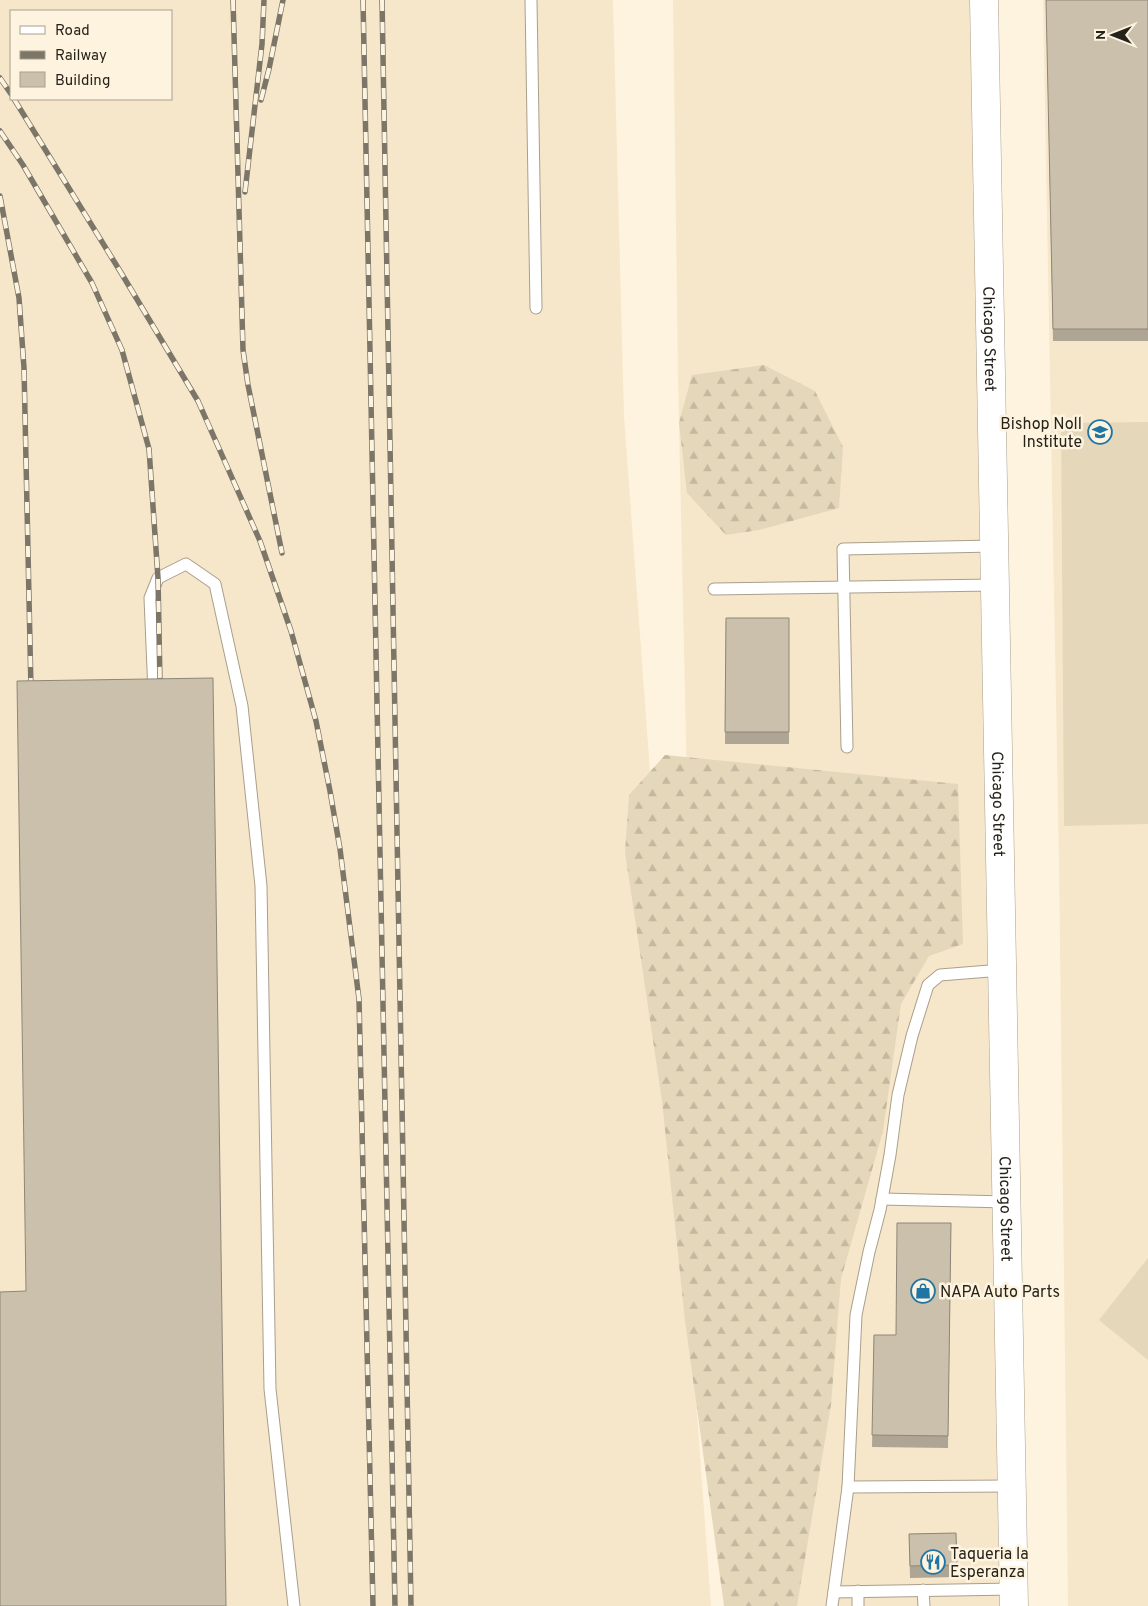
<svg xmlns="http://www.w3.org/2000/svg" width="1148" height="1606" font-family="Overpass,sans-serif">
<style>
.built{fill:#f6e7cb;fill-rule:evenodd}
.grass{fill:#e5d7ba}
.forest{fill:url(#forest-firs)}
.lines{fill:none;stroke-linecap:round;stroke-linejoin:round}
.service-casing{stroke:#a99f8c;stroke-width:13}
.secondary-casing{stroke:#a99f8c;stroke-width:29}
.service{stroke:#fff;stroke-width:11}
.secondary{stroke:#fff;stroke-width:28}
.rail-casing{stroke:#7c7669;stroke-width:5.5}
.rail{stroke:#fef3de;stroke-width:4;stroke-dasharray:11;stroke-linecap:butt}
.wall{fill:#afa594}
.building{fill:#cbc0ac;stroke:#8e8678}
.labels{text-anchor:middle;stroke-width:5;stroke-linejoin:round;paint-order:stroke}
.street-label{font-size:16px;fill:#26231b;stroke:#fef3de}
.poi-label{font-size:16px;fill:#26231b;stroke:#fef3de;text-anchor:start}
</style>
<defs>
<pattern id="forest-firs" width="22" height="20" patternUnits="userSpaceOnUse" patternTransform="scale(1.25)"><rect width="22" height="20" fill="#e5d7ba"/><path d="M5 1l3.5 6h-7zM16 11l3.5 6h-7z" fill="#c4b89f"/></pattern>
</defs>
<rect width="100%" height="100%" fill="#fef3de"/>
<g class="built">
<path d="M0,0H613L624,416L711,1606H0ZM11,11H171V99H11Z"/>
<path d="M673,0H984L1014,1606H738L692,1009L678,379Z"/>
<path d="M1043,0H1148V1606H1068L1059,863Z"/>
</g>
<g class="grass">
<path d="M1148,422V824L1064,826L1061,423Z"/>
<path d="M1148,1258V1360L1099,1320Z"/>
</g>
<g class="forest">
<path d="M764,365L815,391L843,447L839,508L759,530L726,535L687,493L679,423L692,375Z"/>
<path d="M665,755L958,784L963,944L929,956L901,1004L883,1131L841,1279L831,1405L797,1606H724L685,1321L662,1101L625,852L629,795Z"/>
</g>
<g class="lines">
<g class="service-casing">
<g id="service">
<path d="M531,0L536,308"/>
<path d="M714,589L995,585"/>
<path d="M154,693L150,598L158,578L186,564L215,584L242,706L261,886L270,1389L294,1606"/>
<path d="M847,747L843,549L994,546"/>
<path d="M882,1199L1007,1202"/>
<path d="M848,1487L1011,1486"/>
<path d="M923,1590L924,1606"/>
<path d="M858,1591V1606"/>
<path d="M834,1592L1014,1589"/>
<path d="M832,1606L848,1487L856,1315L869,1252L880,1210L890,1155L898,1095L912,1036L928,985L940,975L1002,970"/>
</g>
</g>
<g class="secondary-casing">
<g id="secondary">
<path id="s1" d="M984,0L1014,1606"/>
</g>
</g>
<use href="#service" class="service"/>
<use href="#secondary" class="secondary"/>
<g class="rail-casing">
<g id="rail">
<path d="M233,0L243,350L248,385L282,553"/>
<path d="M363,0L395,1606"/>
<path d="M382,0L411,1606"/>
<path d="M0,78L11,94"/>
<path d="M14,99L120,271L198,401L260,541L291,631L316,721L330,791L340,849L359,999L373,1606"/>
<path d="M261,100L269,69L283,0"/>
<path d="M0,131L23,165L92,283L122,350L149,449L158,578L160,684"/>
<path d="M245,192L262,44L264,0"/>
<path d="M0,196L19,298L24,368L31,690"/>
</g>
</g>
<use href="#rail" class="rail"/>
</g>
<g class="wall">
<path d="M1046,0H1148V341H1053Z"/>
<path d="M726,618H789V744H725Z"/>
<path d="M951,1223L948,1448L872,1447L874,1335H896Z"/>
<path d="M956,1533L957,1577L910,1578L909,1534Z"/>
</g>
<g class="building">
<path d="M1046,0H1148V329H1053Z"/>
<path d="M726,618H789V732H725Z"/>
<path d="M213,678L226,1606H0V1292L26,1291L17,681Z"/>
<path d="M897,1223H951L948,1436L872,1435L874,1335H896Z"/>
<path d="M956,1533L957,1565L910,1566L909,1534Z"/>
</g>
<defs>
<g id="school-ring" transform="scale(1.25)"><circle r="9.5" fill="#fef3de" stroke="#1f76a5" stroke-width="1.5"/><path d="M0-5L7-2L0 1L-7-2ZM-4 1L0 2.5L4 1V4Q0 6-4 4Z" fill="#1f76a5"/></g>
<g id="shop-ring" transform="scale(1.25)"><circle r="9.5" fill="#fef3de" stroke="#1f76a5" stroke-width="1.5"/><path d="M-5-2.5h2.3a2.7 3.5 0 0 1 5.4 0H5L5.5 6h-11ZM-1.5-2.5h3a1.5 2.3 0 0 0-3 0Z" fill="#1f76a5"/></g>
<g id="restaurant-ring" transform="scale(1.25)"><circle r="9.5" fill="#fef3de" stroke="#1f76a5" stroke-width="1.5"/><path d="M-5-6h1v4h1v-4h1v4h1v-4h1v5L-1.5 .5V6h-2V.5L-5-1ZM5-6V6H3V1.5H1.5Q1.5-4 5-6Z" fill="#1f76a5"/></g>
</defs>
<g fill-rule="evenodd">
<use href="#school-ring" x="1100" y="432"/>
<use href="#shop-ring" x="923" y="1291"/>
<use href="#restaurant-ring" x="933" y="1562"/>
</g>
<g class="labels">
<g class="street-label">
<text dy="6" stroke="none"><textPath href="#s1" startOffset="339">Chicago Street</textPath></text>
<text dy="6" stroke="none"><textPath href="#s1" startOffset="804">Chicago Street</textPath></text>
<text dy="6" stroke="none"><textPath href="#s1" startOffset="1209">Chicago Street</textPath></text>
</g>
<g class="poi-label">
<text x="1082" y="429" text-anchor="end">Bishop Noll<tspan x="1082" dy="18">Institute</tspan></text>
<text x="940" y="1297">NAPA Auto Parts</text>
<text x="950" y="1559">Taqueria la<tspan x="950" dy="18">Esperanza</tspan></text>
</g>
</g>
<rect x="10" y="10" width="162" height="90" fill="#fef3de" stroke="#a8a090"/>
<rect x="20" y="26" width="25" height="8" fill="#ffffff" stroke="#a8a090"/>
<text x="55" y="35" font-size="15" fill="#26231b">Road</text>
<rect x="20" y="51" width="25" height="8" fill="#7c7669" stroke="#a8a090"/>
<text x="55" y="60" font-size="15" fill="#26231b">Railway</text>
<rect x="20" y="72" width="25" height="15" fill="#cbc0ac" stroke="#a8a090"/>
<text x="55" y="85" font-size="15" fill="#26231b">Building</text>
<g transform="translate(1113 35) rotate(270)" stroke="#fef3de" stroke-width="4" paint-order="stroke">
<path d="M0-4L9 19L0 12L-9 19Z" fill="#26231b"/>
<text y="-8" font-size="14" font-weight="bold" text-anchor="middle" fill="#26231b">N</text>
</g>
</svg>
